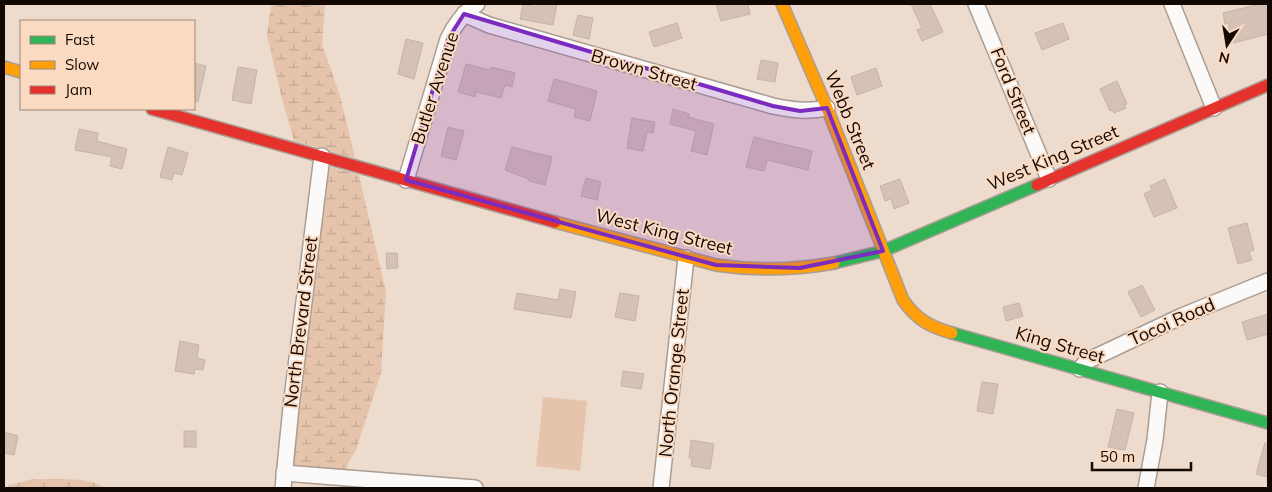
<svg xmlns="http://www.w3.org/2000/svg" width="1272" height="492" font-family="Mulish,sans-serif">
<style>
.green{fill:#e5c4ab}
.wetland{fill:url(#wetland-marsh)}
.building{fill:#d6c2b4;stroke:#c2b4aa}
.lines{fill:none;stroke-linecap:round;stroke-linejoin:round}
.street-casing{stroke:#aa9d93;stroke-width:18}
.fast-casing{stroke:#aa9d93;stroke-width:14}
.slow-casing{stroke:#aa9d93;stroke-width:14}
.jam-casing{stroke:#aa9d93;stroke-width:14}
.street{stroke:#fcfaf8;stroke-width:15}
.fast{stroke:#30b455;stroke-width:11}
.slow{stroke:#ff9f0a;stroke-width:11}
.jam{stroke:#e5322d;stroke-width:11}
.marked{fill:#7b2cbf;fill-opacity:0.2;stroke:#7b2cbf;stroke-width:4;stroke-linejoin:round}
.labels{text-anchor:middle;stroke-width:4;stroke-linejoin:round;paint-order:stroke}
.street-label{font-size:18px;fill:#130903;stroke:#fadac1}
</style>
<defs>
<pattern id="wetland-marsh" width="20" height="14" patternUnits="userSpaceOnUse" patternTransform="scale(1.25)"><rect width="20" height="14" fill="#e5c4ab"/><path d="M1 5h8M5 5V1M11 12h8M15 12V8" fill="none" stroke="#c4a792"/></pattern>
</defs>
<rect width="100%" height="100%" fill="#eddbce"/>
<path class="green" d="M543,397L587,401L580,471L536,466Z"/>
<g class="wetland">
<path d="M271,4H325L322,44L340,96L355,158L294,141L281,95L267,35Z"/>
<path d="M327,166L359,175L386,292L381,373L356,450L348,463L347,470L292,465L304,347L318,267V231Z"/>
<path d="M33,479C50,480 91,476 104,488H7L9,485Z"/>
</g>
<g class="building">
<path d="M523,4L538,7V4H557L553,25L520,19Z"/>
<path d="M716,4H748L750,14L721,21Z"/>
<path d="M911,4H930L943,32L922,41L917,30L922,28Z"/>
<path d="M1260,4H1268V34L1233,43L1228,23L1225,24L1223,13Z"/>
<path d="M578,15L593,18L589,39L573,35Z"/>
<path d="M677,23L682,38L654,47L649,32Z"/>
<path d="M1063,23L1069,39L1042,50L1035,33Z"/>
<path d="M406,39L423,43L414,79L398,74Z"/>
<path d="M761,60L778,63L775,82L757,79Z"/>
<path d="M194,63L206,66L198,102L194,101Z"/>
<path d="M466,64L490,70L491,67L515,73L512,87L505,85L501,98L476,92L475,97L458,92Z"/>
<path d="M238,67L257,70L251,104L232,100Z"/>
<path d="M876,68L882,86L857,95L851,77Z"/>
<path d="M554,79L597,91L590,121L574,117L576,109L548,101Z"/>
<path d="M1117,81L1127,104L1124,105L1126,108L1114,113L1112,110L1110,111L1100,89Z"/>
<path d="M673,109L689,114L688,117L714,124L707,155L691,151L696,131L670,124Z"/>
<path d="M632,118L655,122L653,133L647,132L643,151L627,148Z"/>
<path d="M448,127L464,131L456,160L441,156Z"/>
<path d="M79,129L98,133L97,141L127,149L122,169L110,166L112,157L75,150Z"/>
<path d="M754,137L812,151L808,170L767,160L764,171L746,167Z"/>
<path d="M168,147L188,153L182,175L174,173L172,180L160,177Z"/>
<path d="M512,147L552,157L545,185L529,181V179L505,170Z"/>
<path d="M586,178L601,182L597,200L581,196Z"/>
<path d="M900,179L909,203L894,209L891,199L885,201L880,186Z"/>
<path d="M1165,179L1177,208L1154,217L1144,194L1152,190L1150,186Z"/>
<path d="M1247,223L1254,250L1249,252L1252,260L1238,264L1228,228Z"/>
<path d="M386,253H397L398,268L387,269Z"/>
<path d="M1142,285L1155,310L1141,317L1128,292Z"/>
<path d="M560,289L576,292L571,318L514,309L517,293L558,300Z"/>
<path d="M620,293L639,296L635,321L615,317Z"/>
<path d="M1019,303L1023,316L1006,321L1003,307Z"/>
<path d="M1268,314V334L1247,340L1242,322Z"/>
<path d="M180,341L199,345L197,358L205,360L203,370L195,369L194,374L175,371Z"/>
<path d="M623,371L644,374L641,389L621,386Z"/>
<path d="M982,382L998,384L993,414L977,411Z"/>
<path d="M1117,409L1134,413L1125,450L1108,447Z"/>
<rect x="184" y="431" width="12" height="16"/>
<path d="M4,432L18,436L14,455L4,453Z"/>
<path d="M691,440L714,444L710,469L691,466L692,458H689Z"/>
<path d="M1265,443H1268V477L1256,474Z"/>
</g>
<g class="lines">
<g class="street-casing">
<g id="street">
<path d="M976,4L1049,179"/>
<path d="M1172,4L1214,108"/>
<path d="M464,14L489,25L773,106C792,110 808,112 827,108"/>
<path d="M406,180L448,39C455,24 463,13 477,4"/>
<path d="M1080,369L1087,361L1182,316L1268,281"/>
<path d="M284,473L475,488"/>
<path d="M283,488L291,407L322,156"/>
<path d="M661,488L686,258"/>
<path d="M1146,488L1155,440L1160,392"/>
</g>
</g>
<g class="fast-casing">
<g id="fast">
<path d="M834,263L883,251L1037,185"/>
<path d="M952,333L1268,423"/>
</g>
</g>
<g class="slow-casing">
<g id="slow">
<path d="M782,4L827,108L903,300C916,319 930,327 952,333"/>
<path d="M4,67L21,72"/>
<path d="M555,222L716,265C756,271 794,270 834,263"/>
</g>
</g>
<g class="jam-casing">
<g id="jam">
<path d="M152,109L555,222"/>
<path d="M1037,185L1268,85"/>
</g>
</g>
<use href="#street" class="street"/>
<use href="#fast" class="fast"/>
<use href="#slow" class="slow"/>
<use href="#jam" class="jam"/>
</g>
<path class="marked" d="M464,14L773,106L800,111L827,108L883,251L800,268L716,265L406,180L448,39Z"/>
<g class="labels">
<g class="street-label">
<text transform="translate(644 70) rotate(16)" y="6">Brown Street</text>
<text transform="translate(435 88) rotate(-72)" y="6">Butler Avenue</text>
<text transform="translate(1013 91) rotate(68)" y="6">Ford Street</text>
<text transform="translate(850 120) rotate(68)" y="6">Webb Street</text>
<text transform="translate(1053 158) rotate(-23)" y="6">West King Street</text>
<text transform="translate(664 232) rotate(14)" y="6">West King Street</text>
<text transform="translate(301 322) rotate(-83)" y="6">North Brevard Street</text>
<text transform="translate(1172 322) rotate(-24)" y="6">Tocoi Road</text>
<text transform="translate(1060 345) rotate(16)" y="6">King Street</text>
<text transform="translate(674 373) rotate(-84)" y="6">North Orange Street</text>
</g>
</g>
<rect width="1272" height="492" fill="none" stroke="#130903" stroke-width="10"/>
<rect x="20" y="20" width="175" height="90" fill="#fadac1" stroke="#9e8675"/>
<rect x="30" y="36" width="25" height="8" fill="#30b455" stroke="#9e8675"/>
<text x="65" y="45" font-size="15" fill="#130903">Fast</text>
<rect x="30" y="61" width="25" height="8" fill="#ff9f0a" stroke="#9e8675"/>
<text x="65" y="70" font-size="15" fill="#130903">Slow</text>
<rect x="30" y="86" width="25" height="8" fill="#e5322d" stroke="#9e8675"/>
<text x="65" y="95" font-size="15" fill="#130903">Jam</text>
<g transform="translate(1227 45) rotate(192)" stroke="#fadac1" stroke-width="4" paint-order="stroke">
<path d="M0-4L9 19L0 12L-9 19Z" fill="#130903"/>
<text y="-8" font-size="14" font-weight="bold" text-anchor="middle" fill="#130903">N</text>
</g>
<path d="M1092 462v8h99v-8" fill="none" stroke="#130903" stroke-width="2.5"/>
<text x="1100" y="462" font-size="15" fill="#130903" stroke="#fadac1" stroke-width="4" paint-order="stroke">50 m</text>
</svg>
